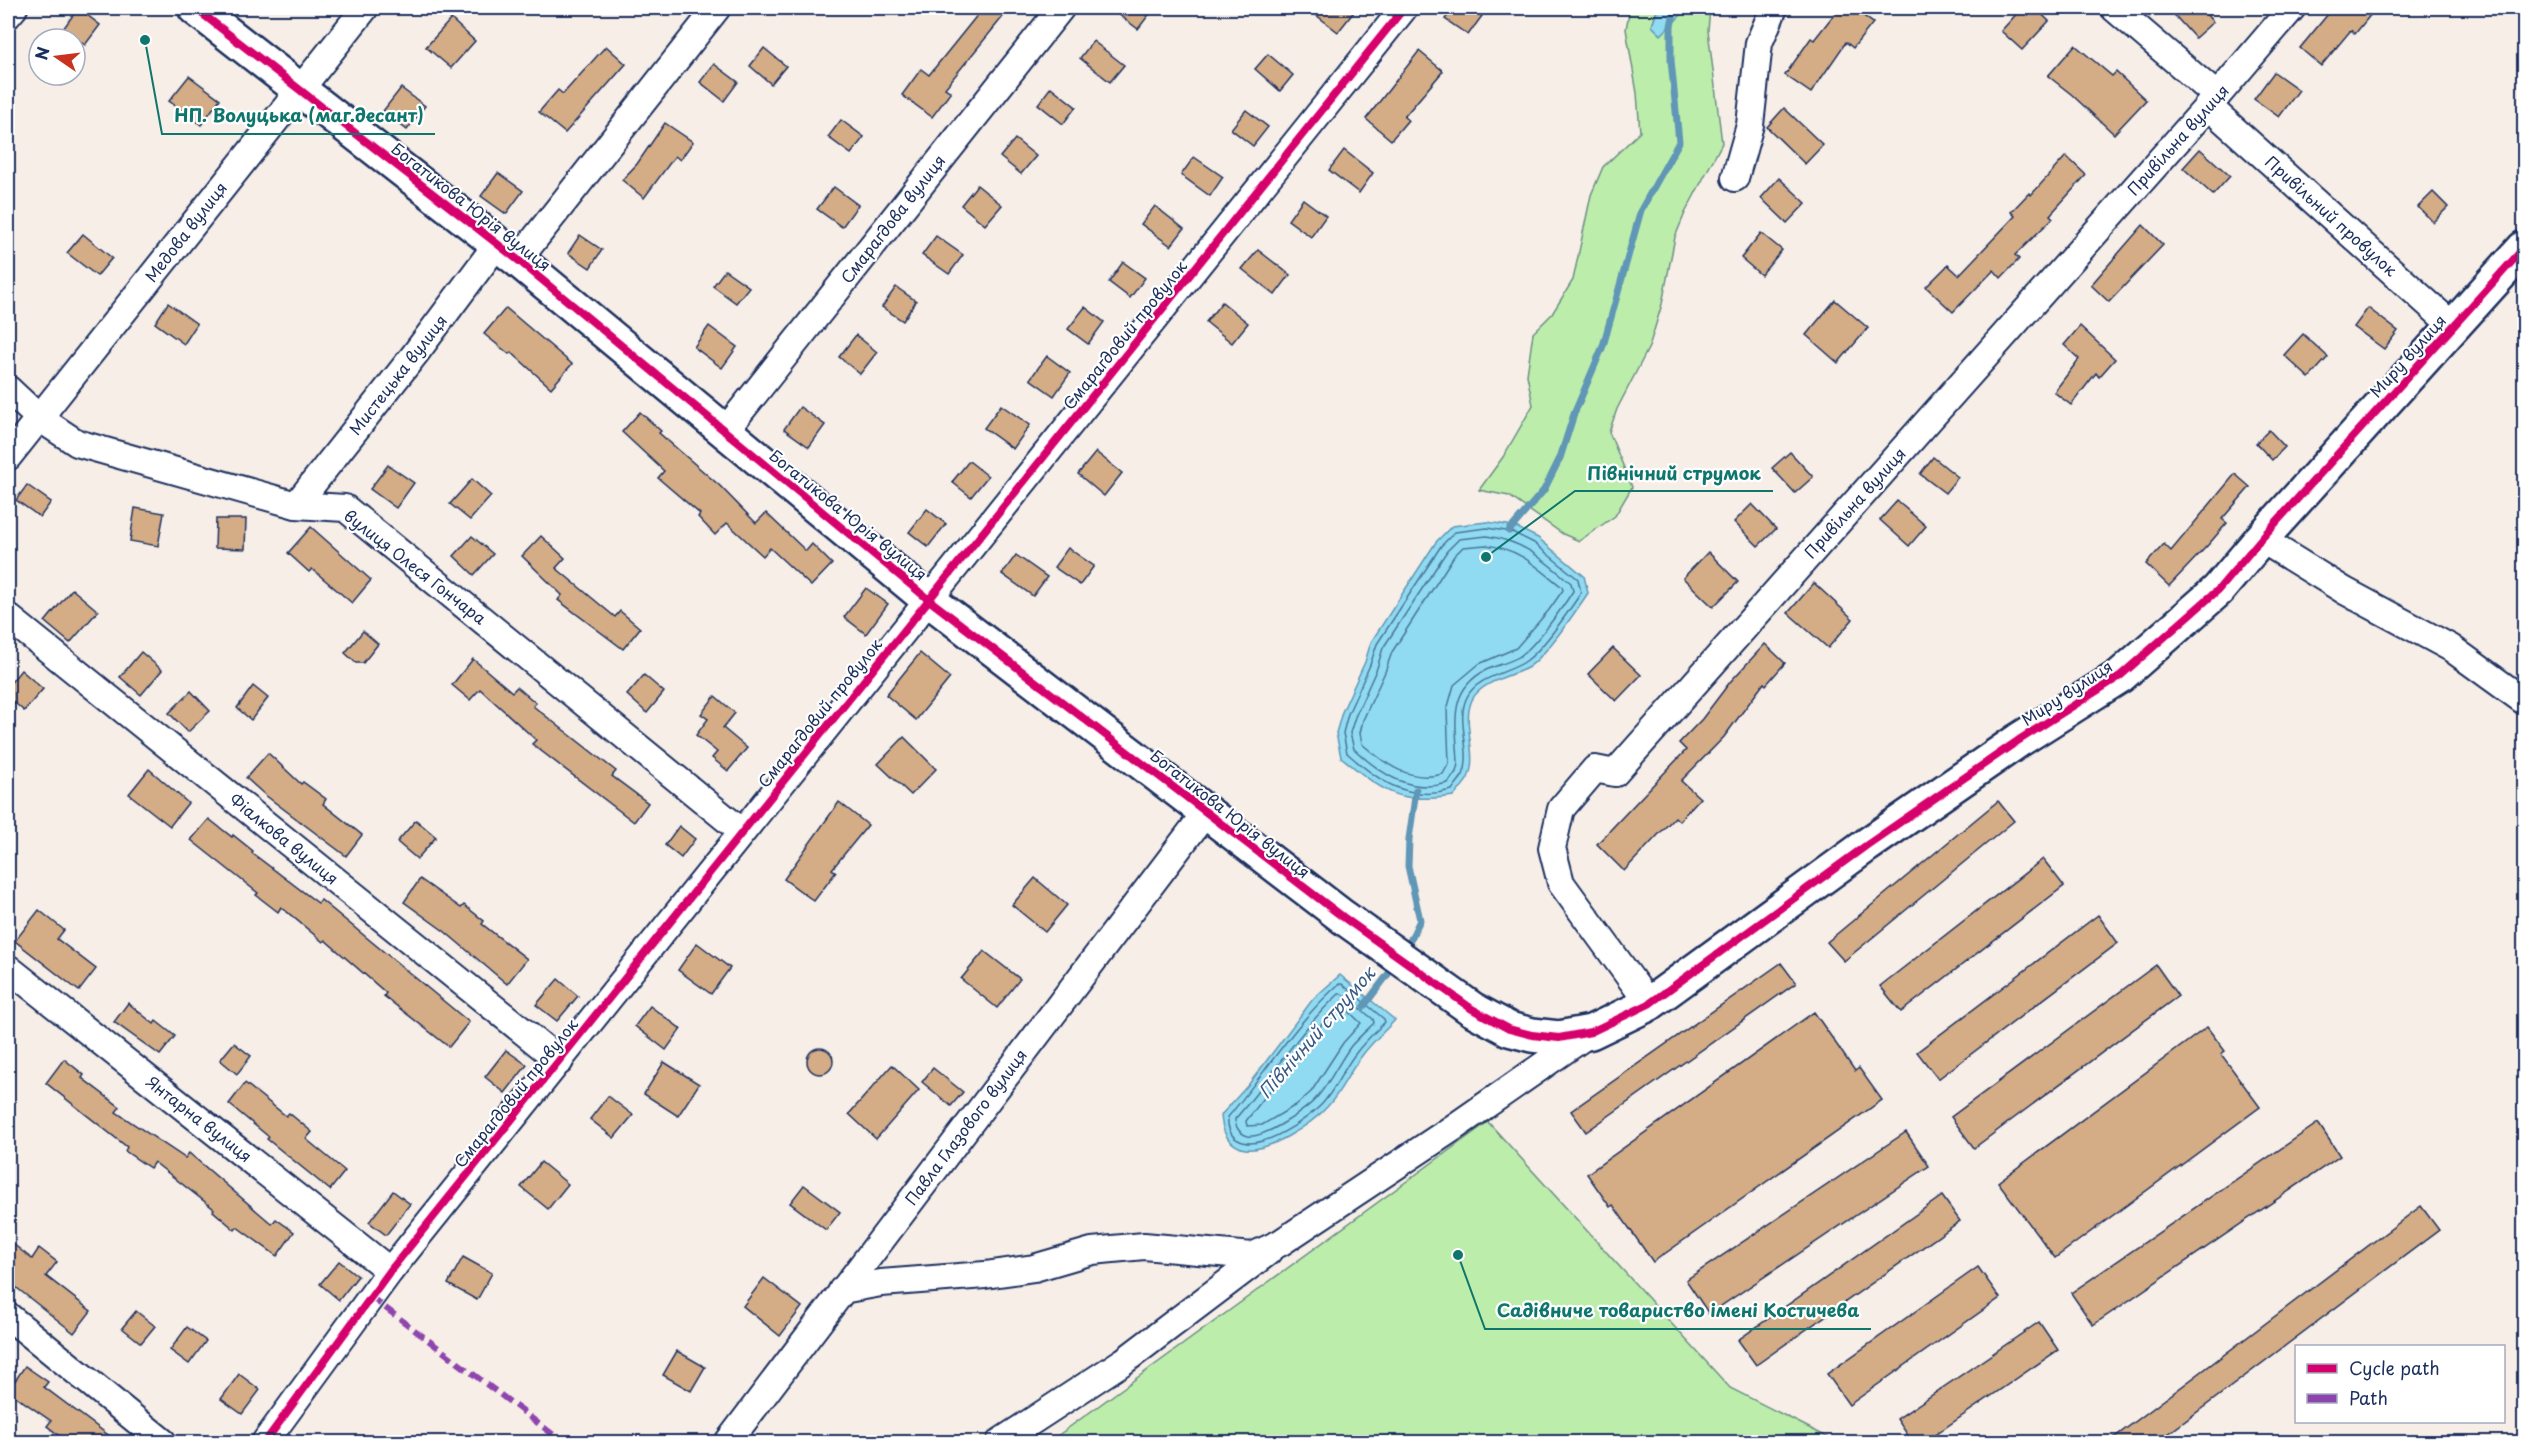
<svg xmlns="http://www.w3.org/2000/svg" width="2532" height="1450" font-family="'Playpen Sans',sans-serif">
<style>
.green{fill:#bdedab;stroke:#6c8e84;stroke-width:1.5}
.water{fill:#90dbf1;stroke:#6196b6;stroke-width:1.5}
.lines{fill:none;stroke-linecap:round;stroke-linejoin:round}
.shore{stroke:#4a7499;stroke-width:1.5}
.stream{stroke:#6196b6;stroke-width:7}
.building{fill:#d4ac85;stroke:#1b2f5e;stroke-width:1.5}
.minor-casing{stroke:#1b2f5e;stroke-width:30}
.tertiary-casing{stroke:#1b2f5e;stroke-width:38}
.minor{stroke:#fff;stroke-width:26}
.tertiary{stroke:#fff;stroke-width:33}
.quiet{stroke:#8e44ad;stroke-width:6;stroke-dasharray:12 6;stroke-linecap:butt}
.cycleway-casing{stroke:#fff;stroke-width:11}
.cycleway{stroke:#d6006c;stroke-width:8}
.labels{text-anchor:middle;stroke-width:4.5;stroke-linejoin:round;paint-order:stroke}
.street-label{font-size:16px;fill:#1b2f5e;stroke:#fff}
.water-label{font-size:18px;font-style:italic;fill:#385a83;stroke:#fff}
.leader{fill:none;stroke:#0f766e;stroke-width:2}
.callout-dot{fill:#0f766e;stroke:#fff;stroke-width:2}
.callout-label{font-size:18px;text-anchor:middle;font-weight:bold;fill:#0f766e;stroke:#fff;stroke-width:4.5;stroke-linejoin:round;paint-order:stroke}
</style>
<rect width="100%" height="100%" fill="#f6eee7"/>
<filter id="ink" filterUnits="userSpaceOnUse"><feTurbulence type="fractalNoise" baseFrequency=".0167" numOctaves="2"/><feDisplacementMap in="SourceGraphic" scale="12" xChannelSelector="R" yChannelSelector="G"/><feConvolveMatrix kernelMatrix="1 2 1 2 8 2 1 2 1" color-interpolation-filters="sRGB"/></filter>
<g filter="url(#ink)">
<g class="green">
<path d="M1630,8H1658L1652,26L1683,13L1686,8H1710L1708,30L1722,143L1685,213L1675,237L1662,304L1649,347L1617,409L1609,432L1632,487L1615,516L1579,541L1563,534L1509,496L1479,490L1503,457L1533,405L1527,375L1533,333L1552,314L1573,280L1591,195L1603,167L1640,132L1637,93L1626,29Z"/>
<path d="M1488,1122L1730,1388L1837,1442H1049Z"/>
</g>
<g class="water">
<path d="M1658,8H1686L1683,13L1661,35L1652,26Z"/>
<path d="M1487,522L1514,526L1538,538L1584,576L1588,593C1576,611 1544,658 1527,668C1511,676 1480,682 1472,700C1461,724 1479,754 1468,778C1465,784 1459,790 1454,796C1396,804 1384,792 1341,757L1336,733L1342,712L1365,662L1371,642L1436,542L1452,526Z"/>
<path d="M1340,975L1395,1020C1384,1032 1371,1043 1361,1057C1349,1072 1341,1092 1328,1106C1312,1124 1264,1156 1241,1148C1226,1142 1222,1130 1221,1115L1249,1084L1313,999Z"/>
</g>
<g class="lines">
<g class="shore">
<path d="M1487,528L1512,532L1534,543L1578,579L1581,593C1568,612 1544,648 1526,661C1510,673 1477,676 1467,697C1455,721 1473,751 1463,775C1460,780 1455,785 1452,790C1408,802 1378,781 1347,753L1343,733L1348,714L1370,665L1377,644L1441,546L1455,532Z"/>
<path d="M1487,536C1526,542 1542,559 1571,583L1573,591C1563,607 1535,646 1520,656C1511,662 1497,665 1486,670C1446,691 1457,726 1458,764L1456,772L1448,783C1409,794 1381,774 1354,749L1350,733L1355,717L1377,668L1383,648L1447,551L1459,539Z"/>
<path d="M1486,545C1520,549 1536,566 1562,587L1563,590L1549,610L1516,648L1479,664L1454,685L1447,710L1449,763L1443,774C1410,783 1385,764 1362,744L1360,733L1363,720L1385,672L1392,652L1454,556L1463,547Z"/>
<path d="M1339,984H1342L1384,1019L1385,1022C1375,1032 1364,1042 1356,1053C1344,1068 1336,1088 1323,1103C1308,1119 1260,1153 1238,1140C1230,1136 1227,1126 1228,1117C1265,1073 1296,1022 1339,984Z"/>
<path d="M1339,994H1342L1373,1019L1374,1023C1366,1031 1358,1038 1351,1046C1339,1062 1331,1081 1318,1096C1308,1109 1264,1139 1248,1136C1240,1134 1235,1127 1235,1119C1271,1079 1299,1030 1339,994Z"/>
<path d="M1339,1006H1343L1361,1023L1343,1043L1311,1092L1296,1105L1262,1125L1247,1126L1246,1121L1329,1015Z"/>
</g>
<g class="stream">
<path d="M1509,531L1544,490L1560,458L1574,414L1603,346L1641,210L1679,142L1671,60V26L1675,8"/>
<path d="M1405,951L1420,920L1408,866L1409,839L1416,790"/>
<path d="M1364,1006L1395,965"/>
</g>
</g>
<g class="building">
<path d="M78,8L100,25L85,45L63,29Z"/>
<path d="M983,8H1010L945,88L951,92L932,117L902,95L921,69L929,75Z"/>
<path d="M1110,8H1154L1138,29Z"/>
<path d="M1307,8H1357L1338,32Z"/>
<path d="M1454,8H1469L1482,16L1468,35L1445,19Z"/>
<path d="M1839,8H1853L1873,23L1853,48L1846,42L1811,93L1785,75L1811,38L1814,40Z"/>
<path d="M2022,8H2035L2049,21L2022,50L2001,31Z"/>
<path d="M2168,8H2201L2213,22L2195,38Z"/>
<path d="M2333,8H2376L2355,34L2351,30L2321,66L2300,48Z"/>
<path d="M451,19L475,41L451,68L426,47Z"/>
<path d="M1093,41L1124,65L1110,82L1080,58Z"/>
<path d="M2075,45L2112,76L2116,72L2146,100L2114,134L2071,94L2048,76Z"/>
<path d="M606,46L626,64L565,133L539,112L558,90L563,94Z"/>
<path d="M764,48L786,66L771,84L750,66Z"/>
<path d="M1419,51L1443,71L1404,117L1408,120L1391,140L1366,119Z"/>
<path d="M1268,54L1293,75L1280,91L1255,69Z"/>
<path d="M714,64L738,82L724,101L700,82Z"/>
<path d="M2274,72L2299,90L2279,117L2254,99Z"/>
<path d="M189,76L220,99L201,125L169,101Z"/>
<path d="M1051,87L1076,107L1063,124L1038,104Z"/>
<path d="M401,88L425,106L407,130L383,111Z"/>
<path d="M1784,108L1823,145L1805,164L1767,127Z"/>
<path d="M1246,110L1268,127L1253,146L1231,129Z"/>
<path d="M841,120L864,137L851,154L828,137Z"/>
<path d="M665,123L693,142L680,160L675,156L644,198L622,180L637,164Z"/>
<path d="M1015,139L1036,156L1021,174L1000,157Z"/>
<path d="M2200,149L2230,176L2213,195L2183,168Z"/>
<path d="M1344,150L1373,173L1359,193L1329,170Z"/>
<path d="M2066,156L2086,175L2050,215L2053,218L2015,255L2019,259L2001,278L1994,270L1953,312L1926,287L1948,265L1959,275L2015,216L2011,212L2029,193L2031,195Z"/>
<path d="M1194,157L1223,177L1210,196L1181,175Z"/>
<path d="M498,173L523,191L506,214L481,196Z"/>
<path d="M1779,178L1806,203L1787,223L1761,198Z"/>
<path d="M977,185L1002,205L985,225L961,205Z"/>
<path d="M834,187L858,205L842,227L817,209Z"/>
<path d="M2433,192L2448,207L2433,222L2418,207Z"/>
<path d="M1303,199L1326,216L1311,237L1288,220Z"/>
<path d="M1155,206L1184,229L1171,246L1141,224Z"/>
<path d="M2143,225L2163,245L2109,302L2091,285Z"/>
<path d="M1761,233L1782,250L1761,275L1741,258Z"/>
<path d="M83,234L112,258L97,276L67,253Z"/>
<path d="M580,235L602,250L590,268L568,253Z"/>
<path d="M936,236L963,255L949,274L922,255Z"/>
<path d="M1258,250L1290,275L1275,295L1242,269Z"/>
<path d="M1123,262L1145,278L1130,298L1109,282Z"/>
<path d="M725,270L749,287L736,303L713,286Z"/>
<path d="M896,287L916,301L903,321L882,307Z"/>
<path d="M1835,300L1868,328L1838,363L1806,335Z"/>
<path d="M1222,302L1248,323L1232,343L1206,322Z"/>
<path d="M168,303L197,324L184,344L155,323Z"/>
<path d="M1085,307L1104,322L1088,344L1068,329Z"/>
<path d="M506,308L572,364L551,388L511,352L509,354L484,334Z"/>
<path d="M2368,308L2398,331L2384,349L2354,327Z"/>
<path d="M709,326L737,347L722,368L694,347Z"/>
<path d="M2080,326L2115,359L2099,377L2096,373L2071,405L2054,392L2079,359L2064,345Z"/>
<path d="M2303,334L2328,357L2309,378L2284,355Z"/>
<path d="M856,335L877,352L860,374L839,357Z"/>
<path d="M1047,356L1070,373L1054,396L1030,379Z"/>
<path d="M1001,405L1030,425L1013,449L984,428Z"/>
<path d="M800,407L825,425L809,447L784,429Z"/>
<path d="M640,412L661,431L659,433L720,486L756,523L766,513L806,551L812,544L832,564L811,586L770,548L763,556L727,523L715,535L698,517L700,514L658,478L664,471L622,432Z"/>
<path d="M2269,430L2285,447L2272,460L2256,443Z"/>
<path d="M1096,452L1122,473L1104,496L1078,474Z"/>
<path d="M1790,452L1813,477L1795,493L1772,468Z"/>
<path d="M1933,457L1958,477L1945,493L1920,474Z"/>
<path d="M969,461L988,476L971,497L952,482Z"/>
<path d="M388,465L414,483L396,508L370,489Z"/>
<path d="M2235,474L2250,487L2222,519L2227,523L2208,545L2169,586L2146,564L2164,544L2171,551Z"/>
<path d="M472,479L491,496L470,520L450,504Z"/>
<path d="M27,485L51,502L40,517L16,500Z"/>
<path d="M1897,501L1926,526L1909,546L1880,520Z"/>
<path d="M1752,504L1776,529L1758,546L1734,522Z"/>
<path d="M135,508L164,513L158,546L130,541Z"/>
<path d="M927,509L946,524L928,547L909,532Z"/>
<path d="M216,519H246L245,549L215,548Z"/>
<path d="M311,527L371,580L352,603L312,569L309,572L288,553Z"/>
<path d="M472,536L493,554L474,575L454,556Z"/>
<path d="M541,536L565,558L556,568L615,617L620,611L640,628L623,649L558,600L562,595L522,556Z"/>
<path d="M1068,548L1094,566L1080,585L1054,567Z"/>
<path d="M1708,552L1738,582L1713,607L1683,578Z"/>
<path d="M1016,555L1047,577L1033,596L1002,574Z"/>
<path d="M1814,583L1853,619L1828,648L1788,613Z"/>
<path d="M866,588L888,604L866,634L844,617Z"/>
<path d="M72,589L98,611L70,643L45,622Z"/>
<path d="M363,631L378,644L363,663H356L345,653Z"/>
<path d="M1765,644L1785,663L1766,685L1764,683L1724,737L1681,781L1700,798L1679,821L1675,817L1624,871L1597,844L1686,750L1679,743L1702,719L1730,682Z"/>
<path d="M1613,648L1641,675L1616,701L1588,674Z"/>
<path d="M141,652L162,670L141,695L120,677Z"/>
<path d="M920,653L950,678L916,720L886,695Z"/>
<path d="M473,659L512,692L517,687L536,703L533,706L616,771L612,776L648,803L634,822L532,744L536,740L480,689L470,700L452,685Z"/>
<path d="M21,670L43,689L24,711L8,697V686Z"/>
<path d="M644,675L664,692L647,713L627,695Z"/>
<path d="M253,686L268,698L251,720L237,708Z"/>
<path d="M191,691L210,711L188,732L169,713Z"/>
<path d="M715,696L735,713L723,728L747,748L728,771L712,758L717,752L696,735L708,719L701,714Z"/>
<path d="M904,737L936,769L911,795L878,764Z"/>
<path d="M268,753L301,784L303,782L326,799L323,804L362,835L346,856L265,795L246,778Z"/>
<path d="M149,769L188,803L170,826L129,794Z"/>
<path d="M1998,801L2014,821L1844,961L1827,942Z"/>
<path d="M839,802L868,825L832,869L836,872L814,901L784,879Z"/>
<path d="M209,819L232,837L233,835L253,851L252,853L318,903L321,900L469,1022L449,1047L384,996L386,993L325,940L323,942L281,907L278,912L256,895L258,893L191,840Z"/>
<path d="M416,820L436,837L417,859L397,842Z"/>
<path d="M679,826L695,839L681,858L665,845Z"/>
<path d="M2043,859L2064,886L1901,1012L1880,986Z"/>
<path d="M1035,878L1067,905L1045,932L1012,905Z"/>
<path d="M420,879L461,908L464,905L484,921L482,924L527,959L507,984L444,931L404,902Z"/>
<path d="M39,910L64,930L57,939L96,969L79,991L15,941Z"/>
<path d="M2098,915L2118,943L1938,1079L1917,1052Z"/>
<path d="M697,943L730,968L711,994L678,970Z"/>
<path d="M984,951L1020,979L997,1008L961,979Z"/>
<path d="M1781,963L1796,983L1586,1132L1571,1111Z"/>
<path d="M2156,965L2178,996L1974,1148L1951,1117Z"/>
<path d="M558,979L578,996L557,1021L536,1005Z"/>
<path d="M128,1003L154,1024L156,1021L175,1036L160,1055L114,1022Z"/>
<path d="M650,1006L681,1029L666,1050L635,1026Z"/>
<path d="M1814,1012L1855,1071L1859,1068L1882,1100L1653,1262L1613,1205L1610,1207L1587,1174Z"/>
<path d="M2207,1027L2225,1051L2221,1054L2260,1107L2055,1258L1998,1182Z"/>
<path d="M234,1043L251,1056L237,1074L220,1060Z"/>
<circle cx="820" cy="1061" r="13"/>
<path d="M506,1050L527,1065L505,1093L485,1077Z"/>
<path d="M64,1059L84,1075L82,1078L120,1107L116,1112L185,1158L189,1153L272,1224L276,1219L294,1232L277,1256L237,1227L235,1230L213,1211L214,1209L154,1162L150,1168L125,1151L127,1147L46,1083Z"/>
<path d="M664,1062L699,1084L678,1116L644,1094Z"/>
<path d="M892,1065L919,1090L876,1139L849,1114Z"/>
<path d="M933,1068L963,1092L951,1106L922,1082Z"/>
<path d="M245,1083L286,1116L289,1113L312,1132L306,1139L345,1171L330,1190L267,1139L269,1137L229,1104Z"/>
<path d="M608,1096L633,1115L614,1138L590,1119Z"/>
<path d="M2318,1123L2340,1156L2093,1325L2071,1293Z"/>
<path d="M1906,1132L1929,1166L1709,1314L1686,1280Z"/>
<path d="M541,1162L568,1184L548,1209L521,1187Z"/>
<path d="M804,1185L840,1212L826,1230L790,1203Z"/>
<path d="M393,1191L410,1204L386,1235L369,1222Z"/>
<path d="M1942,1196L1960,1221L1756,1365L1738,1340Z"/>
<path d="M2421,1206L2439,1230L2156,1443H2107Z"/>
<path d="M8,1240L32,1259L39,1248L57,1262L46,1276L91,1311L74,1333L8,1281Z"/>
<path d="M463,1257L492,1273L477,1300L448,1284Z"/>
<path d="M339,1261L358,1276L339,1300L320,1284Z"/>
<path d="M1978,1267L2000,1298L1849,1405L1827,1374Z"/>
<path d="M764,1278L802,1307L780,1336L743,1306Z"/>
<path d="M136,1311L155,1326L141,1343L122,1328Z"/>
<path d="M2039,1322L2058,1350L1923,1443H1913L1897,1419Z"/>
<path d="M187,1327L206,1341L189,1364L170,1350Z"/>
<path d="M677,1351L705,1367L691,1391L663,1375Z"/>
<path d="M25,1366L48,1382L44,1387L119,1443H69L47,1426L51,1421L8,1391Z"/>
<path d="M239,1374L260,1390L242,1414L221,1399Z"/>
</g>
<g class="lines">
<g class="minor-casing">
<g id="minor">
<path d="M2114,8L2217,96"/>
<path d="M8,15L14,8"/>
<path d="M2208,106L2453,326"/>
<path d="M1735,178L1750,125L1759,43L1774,8"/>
<path d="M518,260L717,8"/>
<path d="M8,389L39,418L77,443L296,505L345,508L741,831"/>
<path d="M725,431L1061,8"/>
<path d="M8,457L365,8"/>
<path d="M296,505L415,354L497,244"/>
<path d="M2261,539L2345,591L2451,648L2524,701"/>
<path d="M8,617L560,1061"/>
<path d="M8,968L390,1271"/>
<path d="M1649,1004L1561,883L1552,848L1561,809L1595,769L1615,773L2217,96L2292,8"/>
<path d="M842,1290L881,1283L985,1275L1034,1268L1092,1251L1144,1246L1252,1256L1280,1243L1453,1128L1588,1034"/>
<path d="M8,1316L163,1442"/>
<path d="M265,1442L390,1271L1404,8"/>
<path d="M728,1442L1206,812"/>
<path d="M1000,1442L1124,1361L1268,1252"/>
</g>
</g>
<g class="tertiary-casing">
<path id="tertiary" d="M195,8L518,260L929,600L1343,917L1472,1009L1509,1029L1532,1035L1559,1038L1591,1032L1649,1004L1867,845L2019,740L2120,676L2218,590L2261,539L2524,248"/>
</g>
<use href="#minor" class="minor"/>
<use href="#tertiary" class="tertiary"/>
<path class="quiet" d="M371,1297L563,1442"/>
<g class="cycleway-casing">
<g id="cycleway">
<path d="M195,8L518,260L929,600L1343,917L1472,1009L1509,1029L1532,1035L1559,1038L1591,1032L1649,1004L1867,845L2019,740L2120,676L2218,590L2261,539L2524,248"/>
<path d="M265,1442L390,1271L1404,8"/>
</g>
</g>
<use href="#cycleway" class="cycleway"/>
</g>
</g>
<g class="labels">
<g class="street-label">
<text transform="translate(2178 140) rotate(-48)" y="6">Привільна вулиця</text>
<text transform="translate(471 207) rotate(38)" y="6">Богатикова Юрія вулиця</text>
<text transform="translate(2331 216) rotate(42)" y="6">Привільний провулок</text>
<text transform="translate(893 219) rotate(-52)" y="6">Смарагдова вулиця</text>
<text transform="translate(186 232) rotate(-52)" y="6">Медова вулиця</text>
<text transform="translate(1125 335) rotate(-51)" y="6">Смарагдовий провулок</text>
<text transform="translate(2408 356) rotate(-48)" y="6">Миру вулиця</text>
<text transform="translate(398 375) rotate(-52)" y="6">Мистецька вулиця</text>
<text transform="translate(1855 503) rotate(-48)" y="6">Привільна вулиця</text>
<text transform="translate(848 515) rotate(39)" y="6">Богатикова Юрія вулиця</text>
<text transform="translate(415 567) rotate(38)" y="6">вулиця Олеся Гончара</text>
<text transform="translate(2067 693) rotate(-33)" y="6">Миру вулиця</text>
<text transform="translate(820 713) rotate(-51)" y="6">Смарагдовий провулок</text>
<text transform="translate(1230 814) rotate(38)" y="6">Богатикова Юрія вулиця</text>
<text transform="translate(284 839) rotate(39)" y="6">Фіалкова вулиця</text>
<text transform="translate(516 1093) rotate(-51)" y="6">Смарагдовий провулок</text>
<text transform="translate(199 1119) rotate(38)" y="6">Янтарна вулиця</text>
<text transform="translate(966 1127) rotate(-53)" y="6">Павла Глазового вулиця</text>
</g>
<g class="water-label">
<text transform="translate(1317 1033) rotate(-49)" y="6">Північний струмок</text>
</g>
</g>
<path class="leader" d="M145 40L162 134H435M1486 557L1575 491H1773M1458 1255L1485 1329H1871"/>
<g class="callout-dot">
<circle cx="145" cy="40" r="6"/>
<circle cx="1486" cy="557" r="6"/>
<circle cx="1458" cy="1255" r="6"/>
</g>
<g class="callout-label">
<text x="299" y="122">НП. Волуцька (маг.десант)</text>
<text x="1674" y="480">Північний струмок</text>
<text x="1678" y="1317">Садівниче товариство імені Костичева</text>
</g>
<rect width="2532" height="1450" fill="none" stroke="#fff" stroke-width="30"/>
<rect x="15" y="15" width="2502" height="1420" fill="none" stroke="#1b2f5e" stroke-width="2" filter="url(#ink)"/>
<rect x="2295" y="1345" width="210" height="78" fill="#ffffff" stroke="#a4acbf" stroke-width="1.5"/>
<rect x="2307" y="1364" width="30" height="9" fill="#d6006c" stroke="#a4acbf" stroke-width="1.5"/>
<text x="2349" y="1375" font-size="18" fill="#1b2f5e">Cycle path</text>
<rect x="2307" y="1394" width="30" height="9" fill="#8e44ad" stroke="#a4acbf" stroke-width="1.5"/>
<text x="2349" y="1405" font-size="18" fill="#1b2f5e">Path</text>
<g transform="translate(57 57) rotate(284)"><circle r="28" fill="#ffffff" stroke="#a4acbf" stroke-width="1.5"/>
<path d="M0-4.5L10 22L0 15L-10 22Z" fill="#c8321e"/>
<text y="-9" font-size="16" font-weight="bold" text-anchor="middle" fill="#1b2f5e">N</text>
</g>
</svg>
